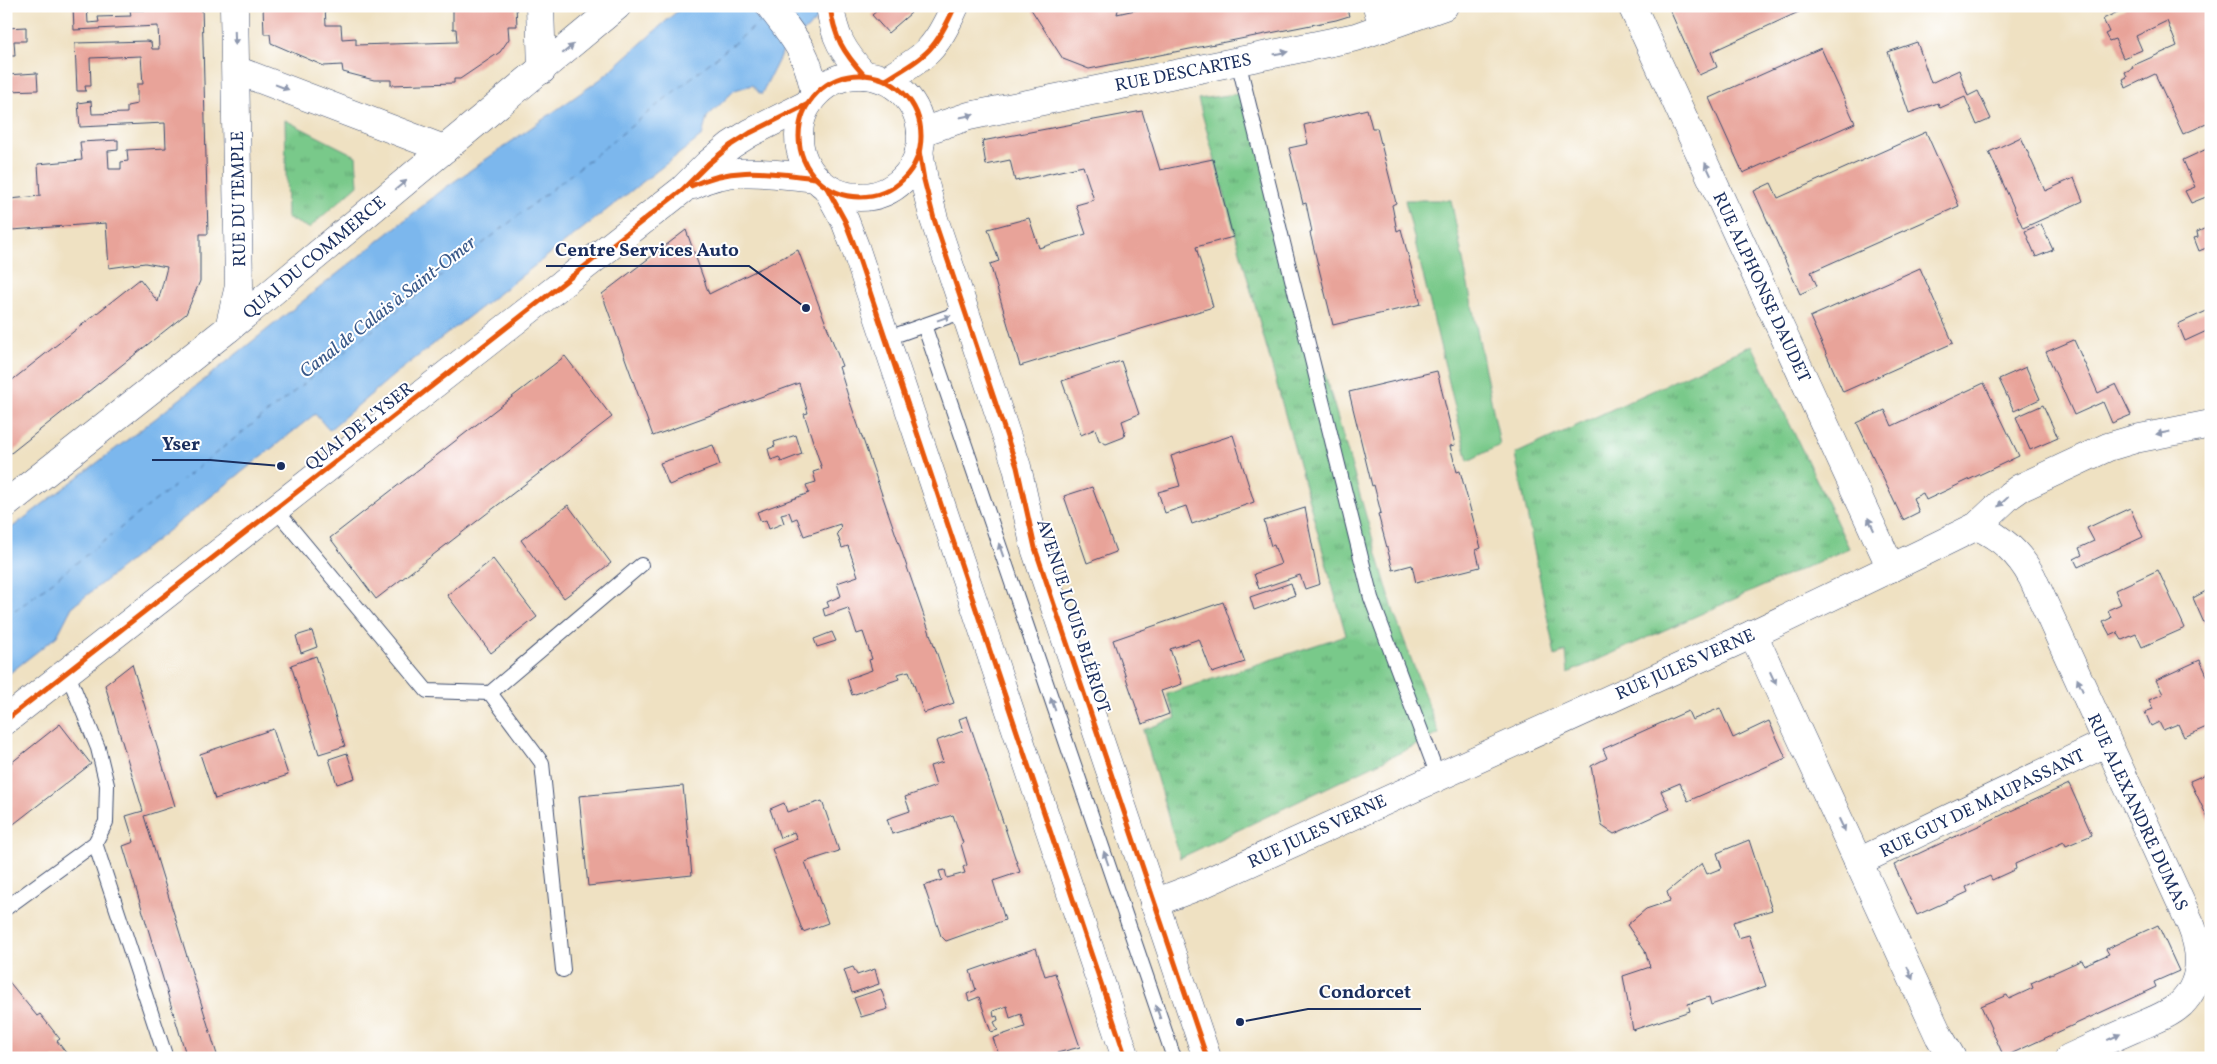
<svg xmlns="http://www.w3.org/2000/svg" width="2217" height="1064" font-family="Vollkorn,serif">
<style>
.grass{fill:url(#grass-tufts);stroke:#4a7c74}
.park{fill:#79c98a;stroke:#4a7c74}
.water{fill:#7bb7ed;stroke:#4b73a6}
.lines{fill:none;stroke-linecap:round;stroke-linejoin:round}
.ferry{stroke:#385889;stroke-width:1;stroke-dasharray:6 5;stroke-linecap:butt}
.building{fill:#e8a399}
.service-casing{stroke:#3b4a6d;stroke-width:16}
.minor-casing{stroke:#3b4a6d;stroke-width:29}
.tertiary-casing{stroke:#3b4a6d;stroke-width:29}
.service{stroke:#fff;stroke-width:14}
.minor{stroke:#fff;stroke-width:28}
.tertiary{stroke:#fff;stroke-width:28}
.cycleway-casing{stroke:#fff;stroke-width:8}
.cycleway{stroke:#e8590c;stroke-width:5}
.oneway{fill:#8d97ae}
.labels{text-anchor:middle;stroke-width:4;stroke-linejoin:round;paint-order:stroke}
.street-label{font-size:18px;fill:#1b2f5e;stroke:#fff}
.water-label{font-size:19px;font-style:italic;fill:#385889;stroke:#fff}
.leader{fill:none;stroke:#1b2f5e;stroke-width:2}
.callout-dot{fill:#1b2f5e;stroke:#fff;stroke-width:2}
.callout-label{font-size:19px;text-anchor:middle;font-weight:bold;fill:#1b2f5e;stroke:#fff;stroke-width:4;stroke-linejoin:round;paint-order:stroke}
</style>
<defs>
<pattern id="grass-tufts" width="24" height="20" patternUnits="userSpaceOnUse" patternTransform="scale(1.25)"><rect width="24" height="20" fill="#79c98a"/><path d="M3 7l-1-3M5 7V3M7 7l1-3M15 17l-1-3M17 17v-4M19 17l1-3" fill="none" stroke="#62a474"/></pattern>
</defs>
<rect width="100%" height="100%" fill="#fff"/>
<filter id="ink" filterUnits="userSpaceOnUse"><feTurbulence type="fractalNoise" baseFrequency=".02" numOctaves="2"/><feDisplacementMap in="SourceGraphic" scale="10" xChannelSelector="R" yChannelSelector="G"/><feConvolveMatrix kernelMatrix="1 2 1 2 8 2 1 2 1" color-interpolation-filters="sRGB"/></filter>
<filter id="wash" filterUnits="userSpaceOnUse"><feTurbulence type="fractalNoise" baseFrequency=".0096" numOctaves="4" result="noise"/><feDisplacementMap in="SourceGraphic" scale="20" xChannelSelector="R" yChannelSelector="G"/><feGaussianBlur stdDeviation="1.12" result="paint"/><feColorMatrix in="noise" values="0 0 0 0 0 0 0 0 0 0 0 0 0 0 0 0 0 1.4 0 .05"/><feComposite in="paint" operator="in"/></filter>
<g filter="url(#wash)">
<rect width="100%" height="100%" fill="#efe1c2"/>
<g class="grass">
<path d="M1244,93L1394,613L1439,734L1180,858L1143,730L1176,718L1167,694L1346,635L1198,99Z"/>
<path d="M285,120L356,156L358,185L309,228L287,218Z"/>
<path d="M1752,345L1849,548L1568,673L1566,651L1555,656L1515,454Z"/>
</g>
<path class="park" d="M1405,200H1451L1500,445L1468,461Z"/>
<path class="water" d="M683,6H833L784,49L761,95L752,85L735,90L707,117L702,136L395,374L329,430L315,414L72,607L57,636L6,676V532L156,418L445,188L602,78Z"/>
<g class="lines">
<path class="ferry" d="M6,618L598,153L764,19"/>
</g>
<g id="blocks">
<g class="building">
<path d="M73,6H87L88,23L99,22L98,17L131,16L130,10H145V6H202L208,234H200V281L186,314L6,457V385L140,279L158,302L167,267L145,263L109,268L106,223L12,230L10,199L40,196L38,164L82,160L80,142L118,140V150L108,151L109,169H121V162L128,161L127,150L166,148L165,123L80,127L78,103L91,101L92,114L127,113V106L137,104V84H143L141,56L90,58L91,86H85L86,91H77L75,43L147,41L151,42L152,49H159L158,26L74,30Z"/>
<path d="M263,6H325L326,25H341L342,39L356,38V45L457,42L456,29H453V6H516L517,26H508L509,39L500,52L460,79H454V83L391,85V80H374L343,72L342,65L324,66L271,43L270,34H264Z"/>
<path d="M883,6H906L911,13L888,33L872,15Z"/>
<path d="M1029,6H1119L1117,14L1153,6H1346L1349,16L1336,20L1089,69L1063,59Z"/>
<path d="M1668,6H1802L1803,10L1711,52L1717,67L1699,75Z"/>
<path d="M2130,6H2210L2211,48L2208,49L2211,54V122L2183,134L2155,74L2126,88L2123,79L2127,77L2125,72L2133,68L2132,66L2177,46L2167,21L2136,36L2142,50L2123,58L2115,39L2109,41L2105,34L2109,32L2103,19Z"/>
<path d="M26,27V41H14L15,56H6V28Z"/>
<path d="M1917,42L1931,83L1959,70L1968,96L1978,91L1991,119L1977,125L1965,97L1940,108L1938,103L1909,113L1888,52Z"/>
<path d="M1821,48L1855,123L1743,173L1709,98Z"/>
<path d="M37,73L38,90L6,91V75Z"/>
<path d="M1367,109L1372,128H1377L1396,203L1392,205L1397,231L1401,229L1421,304L1333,325L1310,233L1312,232L1306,203L1303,204L1289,148L1308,144L1304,125Z"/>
<path d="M1142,111L1160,170L1213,159L1233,237L1196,247L1213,307L1020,366L990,264L999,261L988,229L1029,218L1039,248L1086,234L1076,205L1094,200L1083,166L1015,181L1010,160L986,165L982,141Z"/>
<path d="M1926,132L1959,206L1811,272L1817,286L1800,294L1754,191L1771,183L1778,198Z"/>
<path d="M2021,137L2045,191L2074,178L2083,201L2023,228L1989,152Z"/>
<path d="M2211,147V195L2191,203L2185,191L2195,187L2183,160Z"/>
<path d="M2041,224L2053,250L2036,257L2025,231Z"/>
<path d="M2211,226V246L2199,251L2194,238L2198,237L2197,232Z"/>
<path d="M686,230L709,294L798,250L842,366L839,367L849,399L954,703L924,713L909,671L897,674L899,679L852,695L847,679L872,670L869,660L872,659L863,632L857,634L848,608L825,616L823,609L829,607L827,602L841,596L837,583L858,576L848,546L842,548L837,533L841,529L840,524L804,536L797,518L792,520L789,512L781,514L784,523L769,529L766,520L761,522L757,512L809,493L806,485L816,482L813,472L822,469L804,414L808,413L799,383L653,436L602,294Z"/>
<path d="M1920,268L1953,343L1843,392L1810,317Z"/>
<path d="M2211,309V329L2185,341L2178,324Z"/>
<path d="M2074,340L2098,393L2116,384L2131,415L2112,423L2103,402L2074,415L2046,352Z"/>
<path d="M565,356L612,417L376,599L330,538Z"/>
<path d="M1121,361L1139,414L1122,421L1125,431L1124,437L1106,444L1099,440L1095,429L1081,435L1062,381Z"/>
<path d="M2026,367L2040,399L2014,411L1999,379Z"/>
<path d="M1437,371L1455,445L1450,446L1457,472L1460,471L1481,548L1476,550L1480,567L1416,583L1412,565L1393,570L1378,514L1381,513L1374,485L1372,486L1349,392Z"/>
<path d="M1984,383L2019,456L1926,500L1923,493L1913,498L1919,512L1903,520L1857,423L1885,410L1892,426Z"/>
<path d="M2043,405L2058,438L2030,450L2016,417Z"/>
<path d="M796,435L802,454L781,462L779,457L771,460L768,449L775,446L774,442Z"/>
<path d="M1233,435L1254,502L1192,524L1186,506L1165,513L1158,492L1180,486L1171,456Z"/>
<path d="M713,445L720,465L669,485L660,463Z"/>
<path d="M1092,487L1116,552L1087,563L1064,496Z"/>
<path d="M568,505L611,563L564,598L521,540Z"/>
<path d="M1305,508L1320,584L1305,589L1300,575L1259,589L1254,574L1281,564L1274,545L1271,546L1264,521Z"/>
<path d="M2130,508L2143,537L2078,567L2074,559L2082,555L2079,548L2094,541L2087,528Z"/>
<path d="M493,559L537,617L491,653L447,595Z"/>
<path d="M2158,570L2185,628L2142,647L2136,634L2122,640L2117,632L2110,635L2103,622L2111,618L2108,610L2121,604L2115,590Z"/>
<path d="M1291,583L1295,595L1254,610L1250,597Z"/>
<path d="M2206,591L2211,599V620L2204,623L2193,598Z"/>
<path d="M1223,602L1245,662L1212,673L1199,639L1170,649L1182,684L1161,691L1169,714L1142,724L1113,640Z"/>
<path d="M312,631L317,647L301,653L296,636Z"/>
<path d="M832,632L836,641L817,647L814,639Z"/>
<path d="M316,656L345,746L319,754L291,665Z"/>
<path d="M2200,660L2211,684V725L2184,737L2178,724L2163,730L2159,722L2151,726L2145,712L2153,709L2149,700L2163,694L2156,680Z"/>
<path d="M132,664L175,806L144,816L218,1058H187L123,846L134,842L126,816L143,811L105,685Z"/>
<path d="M1720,708L1733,738L1769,721L1786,758L1688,801L1680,783L1661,791L1670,809L1614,834L1602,826L1591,766L1607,758L1603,749L1688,711L1692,720Z"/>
<path d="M967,716L1020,872L993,881L1005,920L946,941L941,936L924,886L942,880L939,871L945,870L947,878L965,873L963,867L967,865L961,844L963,843L953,815L892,834L887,819L910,811L905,797L936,786L930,766L943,762L936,741L963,731L959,719Z"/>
<path d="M60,724L91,764L6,830V767Z"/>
<path d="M273,729L288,775L215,799L200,754Z"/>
<path d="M347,753L355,778L337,784L329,759Z"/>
<path d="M2211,772V825L2190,781Z"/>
<path d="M2069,784L2092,835L2066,846L2064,842L2015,864L2016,869L1992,880L1990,876L1966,887L1968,892L1917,915L1894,865Z"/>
<path d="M683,786L692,875L588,886L579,796Z"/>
<path d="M822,801L839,851L805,862L828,923L803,932L772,849L797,839L794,832L780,838L770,809L784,803L787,812Z"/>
<path d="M1749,840L1772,910L1733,922L1738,938L1749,935L1766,986L1711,1005L1709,997L1688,1004L1690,1011L1633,1030L1623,976L1650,967L1645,951L1627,925L1646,909L1670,901L1667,892L1702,863L1707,874L1722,868L1717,853Z"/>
<path d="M2158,925L2179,971L2154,982L2156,987L2004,1057L1981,1006L2007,995L2009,999L2033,988L2031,983L2082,960L2084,965L2109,954L2106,949Z"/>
<path d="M1036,948L1045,976L1055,973L1080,1047L1057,1053L1059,1058H1000L993,1038L1025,1027L1021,1014L1010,1018L1007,1006L993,1011L994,1017L997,1016L998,1020L994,1022L998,1030L991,1032L979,997L969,1001L967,994L976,990L970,971Z"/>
<path d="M853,967L857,975L875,969L879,984L852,993L844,970Z"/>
<path d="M6,978L37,1016L40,1014L60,1039L57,1041L70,1058H6Z"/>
<path d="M881,989L888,1009L861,1017L854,998Z"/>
</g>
</g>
</g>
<g filter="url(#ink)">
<use href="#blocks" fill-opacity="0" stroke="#3b4a6d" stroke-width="1"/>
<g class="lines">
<g class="service-casing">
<g id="service">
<path d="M1238,61L1371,598L1438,776"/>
<path d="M924,325L1174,1058"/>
<path d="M885,339L964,311"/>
<path d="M276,510L427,691L490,693L542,763L563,970"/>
<path d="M490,693L641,565"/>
<path d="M95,843L166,1058"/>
<path d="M6,908L95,843L106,822L107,785L98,748L67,672"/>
</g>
</g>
<g class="minor-casing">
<g id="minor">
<path d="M540,6L542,70"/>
<path d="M770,6C796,40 807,51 815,94"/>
<path d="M830,6C834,37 843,52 864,75"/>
<path d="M1377,6L1383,28"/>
<path d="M1632,6L1891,568"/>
<path d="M236,70L444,149"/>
<path d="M229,328L239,286L234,6"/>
<path d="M6,504L229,328L617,6"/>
<path d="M1977,526C2002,538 2019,553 2032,577L2191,925C2202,952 2203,982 2181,1004C2168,1016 2148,1022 2133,1029C2112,1038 2090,1048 2069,1058"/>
<path d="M1753,634L1939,1036L1952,1058"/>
<path d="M1858,862L2106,743"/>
<path d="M1154,903L1196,887L1753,634L1922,553L1977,526L2010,495L2020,488L2108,447L2135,439L2211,424"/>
</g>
</g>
<g class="tertiary-casing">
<g id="tertiary">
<circle cx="860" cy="136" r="61"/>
<path d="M886,80C927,55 935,51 955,6"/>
<path d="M921,132L969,116L1327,43L1356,37L1444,6"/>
<path d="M919,151L924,180L934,219L1017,467L1035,548L1207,1058"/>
<path d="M693,185C732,165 773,174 816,178"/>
<path d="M827,188L845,221L855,247L1126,1058"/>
<path d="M6,720L682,190L708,164L731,145L750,133L808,104"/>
</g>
</g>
<use href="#service" class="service"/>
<use href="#minor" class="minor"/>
<use href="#tertiary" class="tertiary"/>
<g class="cycleway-casing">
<g id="cycleway">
<path d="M830,6C834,37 843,52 864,75"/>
<circle cx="860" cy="136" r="61"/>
<path d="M886,80C927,55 935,51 955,6"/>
<path d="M919,151L924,180L934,219L1017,467L1035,548L1207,1058"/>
<path d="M691,186C733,165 771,173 816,178"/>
<path d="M827,188L845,221L855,247L1126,1058"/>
<path d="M6,720L682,190L708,164L731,145L750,133L808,104"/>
</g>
</g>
<use href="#cycleway" class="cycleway"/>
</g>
<defs><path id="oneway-solid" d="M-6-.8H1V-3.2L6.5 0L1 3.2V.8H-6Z" transform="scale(1.25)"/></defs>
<g class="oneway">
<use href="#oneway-solid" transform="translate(235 38) rotate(88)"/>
<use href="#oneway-solid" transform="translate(568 49) rotate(-40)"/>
<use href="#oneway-solid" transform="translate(1281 53) rotate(-11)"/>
<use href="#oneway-solid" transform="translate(282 87) rotate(21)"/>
<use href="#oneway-solid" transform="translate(967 116) rotate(-12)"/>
<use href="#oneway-solid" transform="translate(1708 169) rotate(-115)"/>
<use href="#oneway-solid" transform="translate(401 185) rotate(-40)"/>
<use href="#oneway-solid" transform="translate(944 318) rotate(-20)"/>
<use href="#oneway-solid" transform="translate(2163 433) rotate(169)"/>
<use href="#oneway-solid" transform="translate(2003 502) rotate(137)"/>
<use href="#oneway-solid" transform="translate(1871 524) rotate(-115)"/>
<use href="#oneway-solid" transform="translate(1001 550) rotate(-109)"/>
<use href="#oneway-solid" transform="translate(1773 678) rotate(65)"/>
<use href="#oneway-solid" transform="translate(2080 685) rotate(-114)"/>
<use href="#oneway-solid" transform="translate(1053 704) rotate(-109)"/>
<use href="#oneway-solid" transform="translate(1842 825) rotate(65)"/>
<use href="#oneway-solid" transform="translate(1106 858) rotate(-109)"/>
<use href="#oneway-solid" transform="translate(1910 973) rotate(66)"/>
<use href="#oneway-solid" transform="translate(1158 1012) rotate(-109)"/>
<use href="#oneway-solid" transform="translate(2114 1037) rotate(-25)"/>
</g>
</g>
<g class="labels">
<g class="street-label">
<text transform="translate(1183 72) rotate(-11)" y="6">RUE DESCARTES</text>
<text transform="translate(238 199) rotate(-91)" y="6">RUE DU TEMPLE</text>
<text transform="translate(314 257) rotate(-40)" y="6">QUAI DU COMMERCE</text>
<text transform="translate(1762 287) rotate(65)" y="6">RUE ALPHONSE DAUDET</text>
<text transform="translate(359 426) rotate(-38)" y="6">QUAI DE L'YSER</text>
<text transform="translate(1074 616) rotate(72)" y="6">AVENUE LOUIS BLÉRIOT</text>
<text transform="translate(1685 664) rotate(-24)" y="6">RUE JULES VERNE</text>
<text transform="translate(1982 803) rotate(-26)" y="6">RUE GUY DE MAUPASSANT</text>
<text transform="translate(2138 812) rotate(65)" y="6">RUE ALEXANDRE DUMAS</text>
<text transform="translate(1317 831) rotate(-25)" y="6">RUE JULES VERNE</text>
</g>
<g class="water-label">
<text transform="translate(387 306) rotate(-38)" y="7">Canal de Calais à Saint-Omer</text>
</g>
</g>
<path class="leader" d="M806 308L749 266H546M281 466L210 460H152M1240 1022L1308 1009H1421"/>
<g class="callout-dot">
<circle cx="806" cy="308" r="5"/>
<circle cx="281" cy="466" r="5"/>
<circle cx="1240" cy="1022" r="5"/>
</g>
<g class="callout-label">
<text x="647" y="256">Centre Services Auto</text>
<text x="181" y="450">Yser</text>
<text x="1365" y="998">Condorcet</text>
</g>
<rect width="2217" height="1064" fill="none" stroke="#fff" stroke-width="25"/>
</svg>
